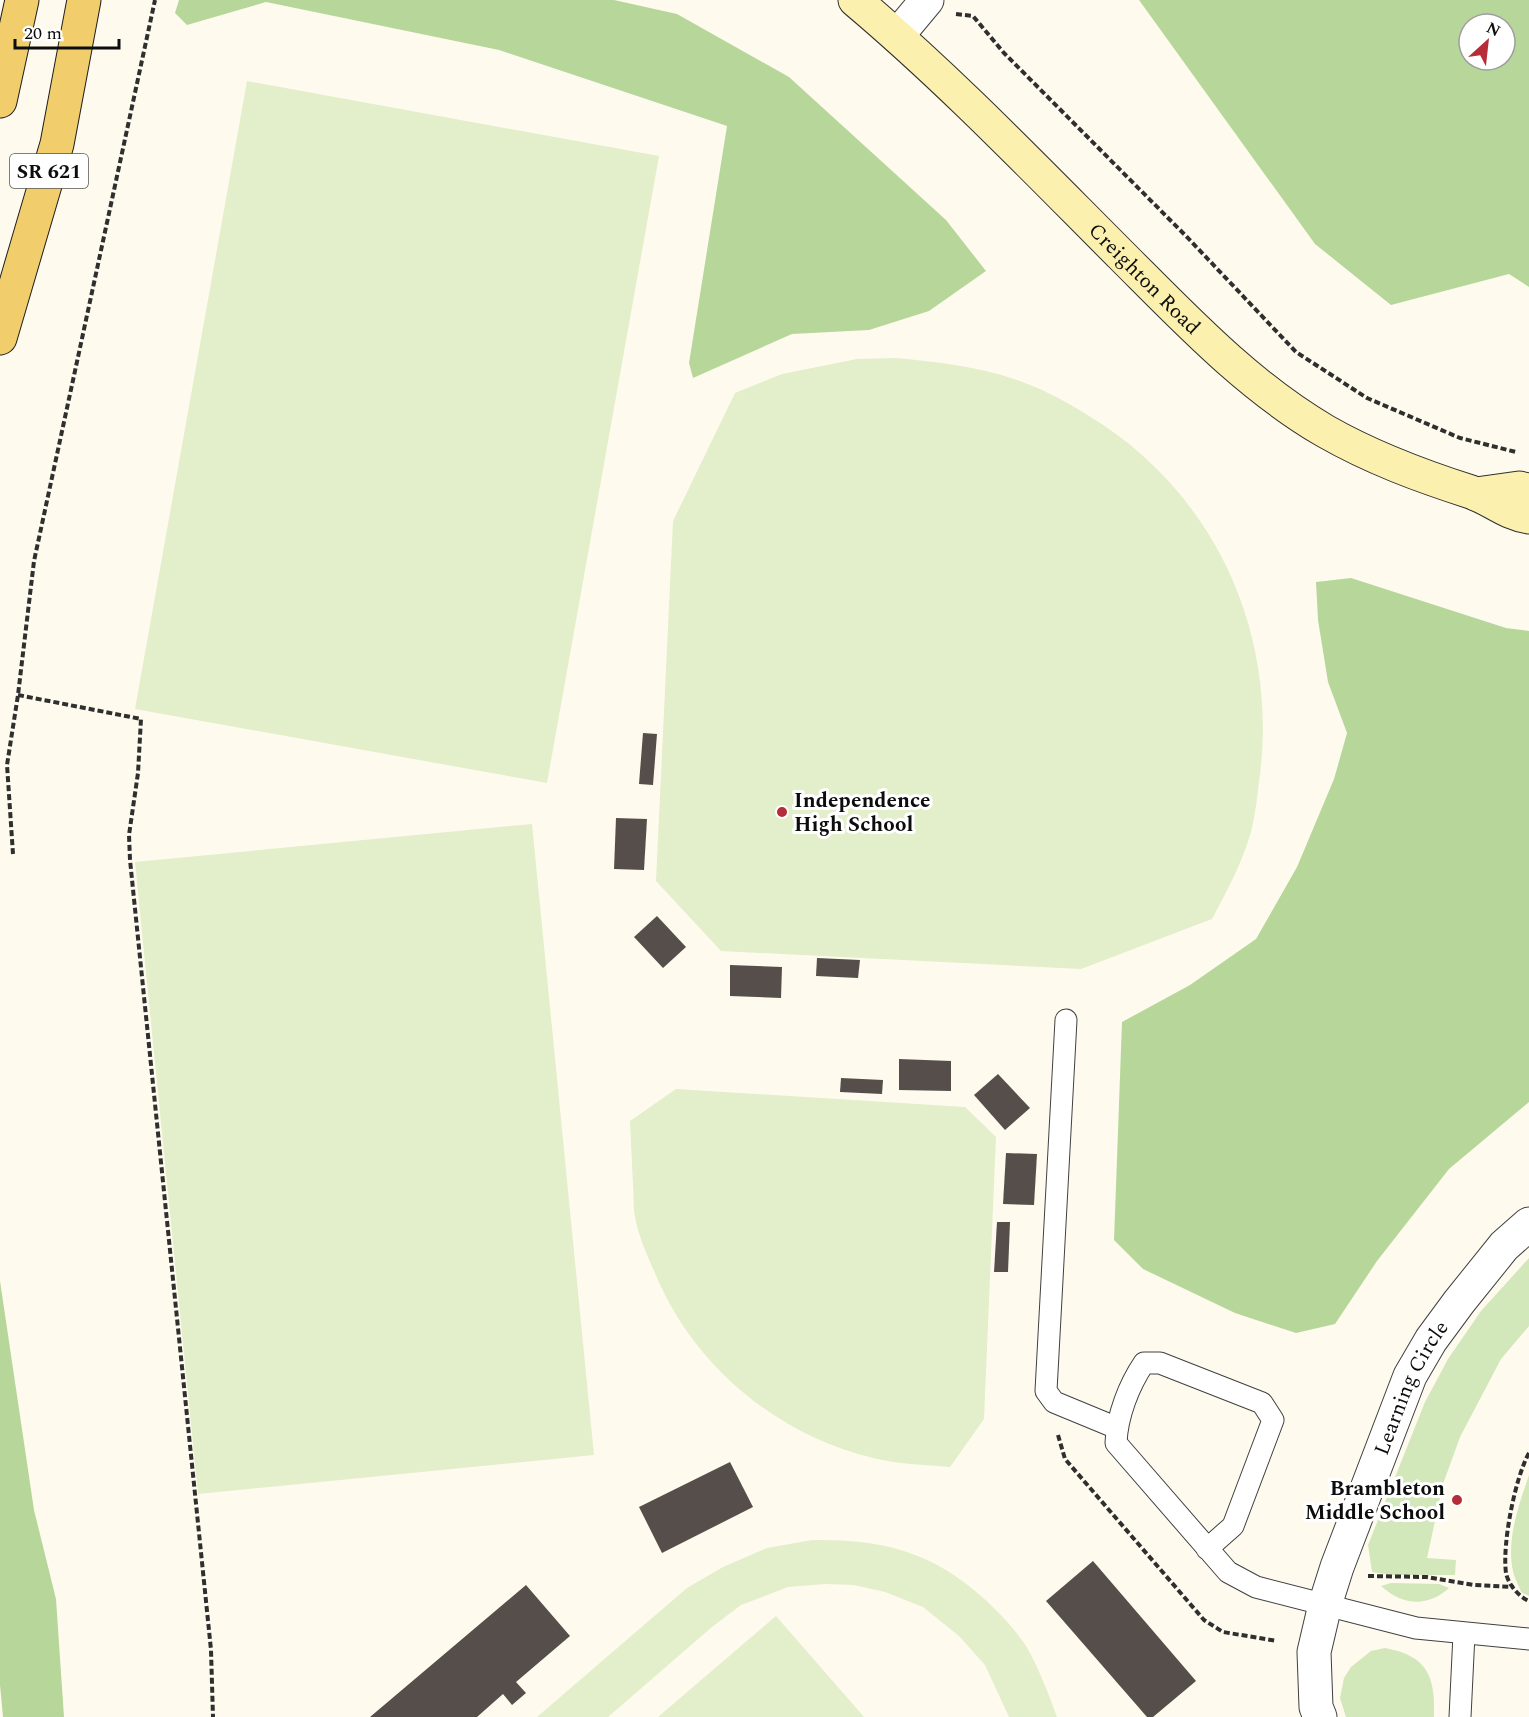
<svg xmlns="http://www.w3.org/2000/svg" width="1529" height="1717" font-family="Spectral,serif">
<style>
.green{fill:#d2e7ba}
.forest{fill:#b7d79a;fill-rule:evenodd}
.pitch{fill:#e3eecb}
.building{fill:#554e4a}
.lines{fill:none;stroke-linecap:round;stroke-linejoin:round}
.lane-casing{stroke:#404040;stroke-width:23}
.street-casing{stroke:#404040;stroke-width:35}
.secondary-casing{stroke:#2f2f2f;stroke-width:35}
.primary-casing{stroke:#1e1e1e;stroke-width:35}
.path{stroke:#2f2f2f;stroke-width:4;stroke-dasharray:6 3;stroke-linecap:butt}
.lane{stroke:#fff;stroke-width:21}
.street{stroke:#fff;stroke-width:33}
.secondary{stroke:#fbf0ad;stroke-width:33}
.primary{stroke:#f1cd6b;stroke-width:33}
.poi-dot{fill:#b62d37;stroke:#fff;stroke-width:2}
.labels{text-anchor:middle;stroke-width:6;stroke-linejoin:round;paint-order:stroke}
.shield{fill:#fff;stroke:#565656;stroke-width:1.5}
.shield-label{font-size:20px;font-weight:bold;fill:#0d0d0d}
.street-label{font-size:21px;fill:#0d0d0d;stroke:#fff}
.poi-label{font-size:21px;font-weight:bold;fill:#0d0d0d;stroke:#fff;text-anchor:start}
</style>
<rect width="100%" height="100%" fill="#fefbee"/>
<g class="green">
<path d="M1529,1258V1326L1501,1359L1460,1437L1443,1484L1427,1558L1456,1560L1455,1575H1392L1372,1572L1368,1545L1425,1402L1448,1359L1481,1311Z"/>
<path d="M1529,1475V1596L1521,1592C1519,1585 1514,1578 1513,1571C1506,1540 1519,1504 1529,1475Z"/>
<path d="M1391,1583L1439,1584L1449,1588C1427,1608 1402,1605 1381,1586Z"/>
<path d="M1385,1648C1428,1656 1435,1676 1434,1717H1346L1340,1698L1344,1678L1351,1667L1371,1651Z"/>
</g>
<g class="forest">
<path d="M179,0H614L677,14L789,77L946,220L986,271L929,311L869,330L792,334L693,378L689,363L727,126L499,50L266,2L187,25L175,13Z"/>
<path d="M1139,0H1529V287L1509,274L1391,305L1315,244ZM1469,24H1505V60H1469Z"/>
<path d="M1351,578L1506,628L1529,631V1102L1449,1169L1377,1261L1335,1324L1296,1333L1235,1313L1143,1269L1114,1240L1122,1022L1190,985L1256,939L1297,867L1334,779L1347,733L1328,682L1318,620L1316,582Z"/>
<path d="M0,1281L34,1510L56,1599L64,1717H3L0,1685Z"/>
</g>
<g class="pitch">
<path d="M247,81L659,156L547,783L135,709Z"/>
<path d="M896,358C940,362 983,367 1025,383C1047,391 1066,402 1086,414C1215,491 1280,634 1259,782C1257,799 1255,816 1251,832C1242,863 1227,891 1212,919L1081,969L721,951L656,881L673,521L735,393L782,374L857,359Z"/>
<path d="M532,824L594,1455L198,1494L135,862Z"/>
<path d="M676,1089L965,1107L996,1137L984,1419L950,1467C924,1465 898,1464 873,1458C775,1434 693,1365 655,1273C647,1255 638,1235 635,1217C633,1206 634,1195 633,1185C632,1163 631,1142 630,1121Z"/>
<path d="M812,1540C889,1539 940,1554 996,1610C1008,1622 1022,1638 1030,1653C1041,1674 1049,1695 1057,1717H1009L985,1665L959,1636L923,1607L885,1592L854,1585L825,1584L788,1587L741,1605L712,1627L608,1717H537L687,1588L723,1567L767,1548Z"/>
<path d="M776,1616L864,1717H658Z"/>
</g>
<g class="building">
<path d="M643,733L657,734L653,785L639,784Z"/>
<path d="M616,818L647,819L644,870L614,869Z"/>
<path d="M657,916L686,947L663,968L634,937Z"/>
<path d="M817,958L860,960L858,978L816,976Z"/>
<path d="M730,965L782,967L781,998L730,996Z"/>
<path d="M899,1059L951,1061V1091L899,1090Z"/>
<path d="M998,1074L1030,1108L1005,1130L974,1095Z"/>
<path d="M841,1078L883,1080L882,1094L840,1092Z"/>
<path d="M1006,1153L1037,1154L1034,1205L1003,1204Z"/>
<path d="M997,1222H1010L1008,1272H994Z"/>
<path d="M730,1462L753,1507L662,1553L639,1507Z"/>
<path d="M1093,1561L1196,1681L1153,1717H1147L1046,1601Z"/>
<path d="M526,1585L570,1636L516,1682L526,1693L512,1705L503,1694L477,1717H370Z"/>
</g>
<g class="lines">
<g class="lane-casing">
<g id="lane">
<path d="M1066,1020L1046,1391L1054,1402L1117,1428"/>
<path d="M1207,1549L1233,1526L1273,1420L1262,1403L1160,1363H1144C1129,1385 1117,1416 1116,1443L1228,1572L1256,1587L1416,1628L1529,1639"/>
<path d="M1460,1717L1464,1634"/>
</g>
</g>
<g class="street-casing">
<g id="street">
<path d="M897,36L927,0"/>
<path id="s1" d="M1320,1717L1316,1707L1314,1652L1325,1605L1337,1567L1410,1376L1431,1340L1459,1302L1504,1246L1529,1224"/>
</g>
</g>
<g class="secondary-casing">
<g id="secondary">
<path id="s2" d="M855,0C950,80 1036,170 1123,257C1186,320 1248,386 1325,431C1372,458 1421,476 1471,492C1493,500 1505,513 1529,517"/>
<path d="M1476,494L1519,488L1529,490"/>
</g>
</g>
<g class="primary-casing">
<g id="primary">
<path d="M0,101L22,0"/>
<path d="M0,338L57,144L84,0"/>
</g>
</g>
<g class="path">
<path d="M956,14L973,16L1004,53L1186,236L1296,352L1367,398L1460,438L1516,452"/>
<path d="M18,695L141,719L138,773L129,835L130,860L211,1650L213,1717"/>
<path d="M13,854L7,765L18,695L34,561L155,0"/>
<path d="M1058,1435L1065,1459L1204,1620L1223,1632L1277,1641"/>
<path d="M1529,1453C1515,1478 1502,1544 1506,1573C1508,1584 1519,1597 1529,1601"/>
<path d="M1368,1576L1426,1577L1474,1585L1514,1587"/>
</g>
<use href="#lane" class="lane"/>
<use href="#street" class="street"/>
<use href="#secondary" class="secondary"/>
<use href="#primary" class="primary"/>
</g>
<g class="poi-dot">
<circle cx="782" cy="812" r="6"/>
<circle cx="1457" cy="1500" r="6"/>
</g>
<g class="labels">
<rect class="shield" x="10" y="154" width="78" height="34" rx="4.5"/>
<g class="shield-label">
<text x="49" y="178">SR 621</text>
</g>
<g class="street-label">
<text dy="7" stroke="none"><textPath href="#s2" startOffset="402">Creighton Road</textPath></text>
<text dy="7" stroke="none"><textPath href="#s1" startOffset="348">Learning Circle</textPath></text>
</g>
<g class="poi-label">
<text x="794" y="807">Independence<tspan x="794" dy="24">High School</tspan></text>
<text x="1445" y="1495" text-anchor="end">Brambleton<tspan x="1445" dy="24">Middle School</tspan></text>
</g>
</g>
<g transform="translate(1487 42) rotate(27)"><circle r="28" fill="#ffffff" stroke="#9e9e9e" stroke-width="1.5"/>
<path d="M0-4.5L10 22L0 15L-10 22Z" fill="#b62d37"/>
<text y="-9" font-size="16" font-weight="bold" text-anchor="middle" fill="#0d0d0d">N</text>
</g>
<path d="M15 39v9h104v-9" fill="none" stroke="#0d0d0d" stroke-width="3"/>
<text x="24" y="39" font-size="18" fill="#0d0d0d" stroke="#ffffff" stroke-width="4.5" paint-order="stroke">20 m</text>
</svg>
